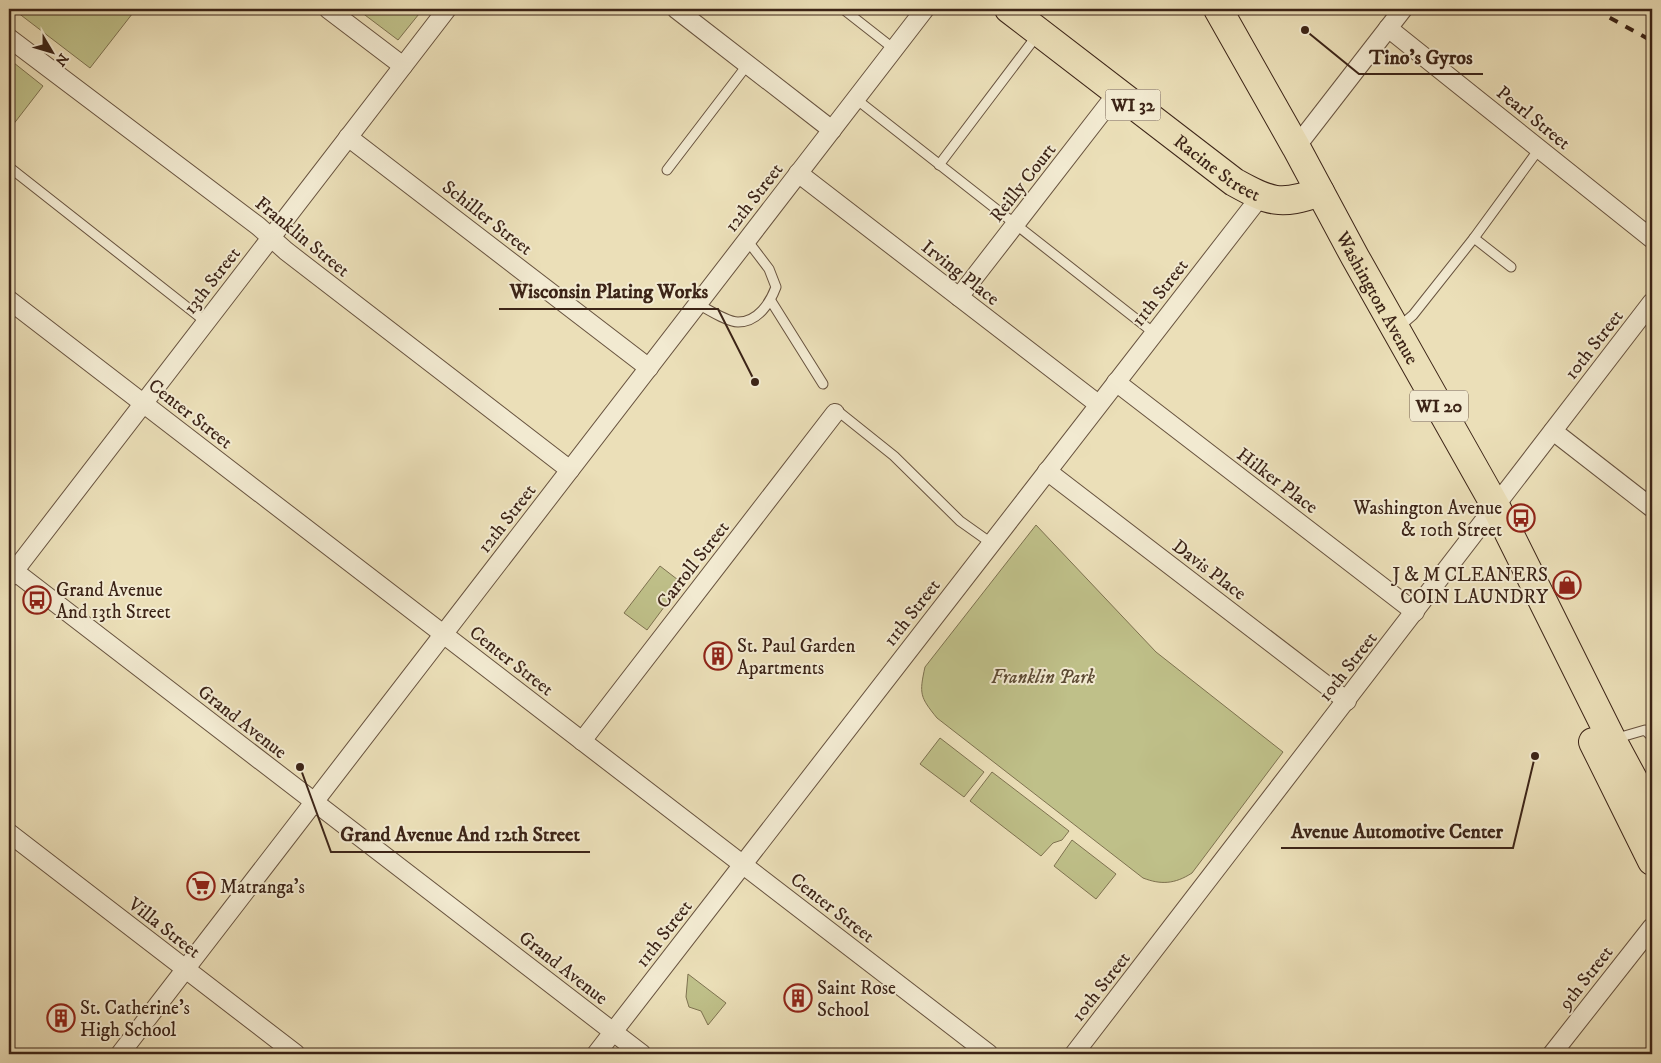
<svg xmlns="http://www.w3.org/2000/svg" width="1661" height="1063" font-family="'IM FELL DW Pica',serif">
<style>
.green{fill:#bfc089;stroke:#7e7250}
.lines{fill:none;stroke-linecap:round;stroke-linejoin:round}
.lane-casing{stroke:#68533f;stroke-width:11}
.street-casing{stroke:#68533f;stroke-width:20}
.primary-casing{stroke:#3c2417;stroke-width:30}
.lane{stroke:#f2ead1;stroke-width:9}
.street{stroke:#f2ead1;stroke-width:18}
.primary{stroke:#ebdfb8;stroke-width:28}
.rail{stroke:#3c2417;stroke-width:4;stroke-dasharray:9 9;stroke-linecap:butt}
.labels{text-anchor:middle;stroke-width:4;stroke-linejoin:round;paint-order:stroke}
.shield{fill:#f2ead1;stroke:#735f4f;stroke-width:1}
.shield-label{font-size:18px;font-weight:bold;fill:#3c2417}
.street-label{font-size:19px;fill:#3c2417;stroke:#f2ead1}
.poi-label{font-size:19px;fill:#3c2417;stroke:#f2ead1;text-anchor:start}
.park-label{font-size:19px;font-style:italic;fill:#5d4b34;stroke:#f2ead1}
.leader{fill:none;stroke:#3c2417;stroke-width:2}
.callout-dot{fill:#3c2417;stroke:#f2ead1;stroke-width:2}
.callout-label{font-size:20px;text-anchor:middle;font-weight:bold;fill:#3c2417;stroke:#f2ead1;stroke-width:4;stroke-linejoin:round;paint-order:stroke}
</style>
<rect width="100%" height="100%" fill="#ebdfb8"/>
<filter id="stains"><feTurbulence type="fractalNoise" baseFrequency=".004" numOctaves="4"/><feColorMatrix values="0 0 0 0 .2 0 0 0 0 .09 0 0 0 0 .02 0 0 0 .5 -.17"/></filter>
<radialGradient id="worn" r=".72"><stop offset=".6" stop-color="#630" stop-opacity="0"/><stop offset="1" stop-color="#630" stop-opacity=".3"/></radialGradient>
<g class="green">
<path d="M13,9H136L90,68Z"/>
<path d="M357,9H423L398,40Z"/>
<path d="M9,59L43,86L9,130Z"/>
<path d="M1036,525L1156,652L1283,752L1192,873C1175,884 1161,885 1143,878L937,718C920,697 919,694 925,667Z"/>
<path d="M660,566L682,583L647,630L624,613Z"/>
<path d="M940,738L984,772L964,797L920,764Z"/>
<path d="M992,772L1069,831L1062,840L1053,843L1041,856L970,801Z"/>
<path d="M1072,840L1116,874L1096,899L1054,866Z"/>
<path d="M688,974L726,1003L708,1025L701,1011L689,1007L686,997Z"/>
</g>
<g class="lines">
<g class="lane-casing">
<g id="lane">
<path d="M843,9L894,49"/>
<path d="M856,99L1154,333"/>
<path d="M939,165L1038,34"/>
<path d="M9,167L206,322"/>
<path d="M667,170L748,64"/>
<path d="M1474,238L1511,267"/>
<path d="M771,301L823,384"/>
<path d="M698,304C707,309 727,322 738,322C758,322 770,303 776,287L769,269L747,240"/>
<path d="M1399,327L1413,315L1474,238L1539,149"/>
<path d="M835,413L839,412L894,456L960,521L991,543"/>
<path d="M1614,739L1645,730L1652,737"/>
</g>
</g>
<g class="street-casing">
<g id="street">
<path d="M328,9L403,66"/>
<path d="M676,9L832,130"/>
<path d="M1388,28L1652,239"/>
<path d="M9,38L258,226L286,251L570,470"/>
<path d="M348,137L649,368"/>
<path d="M1296,147L1403,9"/>
<path d="M798,173L1098,404"/>
<path d="M959,297L1117,93"/>
<path d="M9,300L989,1054"/>
<path d="M1116,382L1415,612"/>
<path d="M1553,431L1652,508"/>
<path d="M1047,471L1347,701"/>
<path d="M9,567L642,1054"/>
<path d="M9,578L447,9"/>
<path d="M582,741L835,413"/>
<path d="M9,833L296,1054"/>
<path d="M120,1054L925,9"/>
<path d="M596,1054L1260,197"/>
<path d="M1074,1054L1652,302"/>
<path d="M1552,1054L1652,927"/>
</g>
</g>
<g class="primary-casing">
<g id="primary">
<path id="s1" d="M1009,9L1234,182C1270,202 1280,206 1320,192"/>
<path id="s2" d="M1218,9L1296,147L1355,257L1496,507L1612,740L1652,814"/>
<path d="M1593,742L1652,861"/>
</g>
</g>
<use href="#lane" class="lane"/>
<use href="#street" class="street"/>
<use href="#primary" class="primary"/>
<path class="rail" d="M1594,9L1652,41"/>
</g>
<defs>
<g id="bus-ring" transform="scale(1.4375)"><circle r="9.5" fill="#f2ead1" stroke="#8f2418" stroke-width="1.5"/><path d="M-5-6H5V4H4V6H2V4H-2V6H-4V4H-5ZM-3.5-4V0h7V-4ZM-3.5 1.2v1.5H-2V1.2ZM2 1.2v1.5H3.5V1.2Z" fill="#8f2418"/></g>
<g id="shop-ring" transform="scale(1.4375)"><circle r="9.5" fill="#f2ead1" stroke="#8f2418" stroke-width="1.5"/><path d="M-5-2.5h2.3a2.7 3.5 0 0 1 5.4 0H5L5.5 6h-11ZM-1.5-2.5h3a1.5 2.3 0 0 0-3 0Z" fill="#8f2418"/></g>
<g id="building-ring" transform="scale(1.4375)"><circle r="9.5" fill="#f2ead1" stroke="#8f2418" stroke-width="1.5"/><path d="M-4-6H4V6H1V3H-1V6H-4ZM-2.5-4.3h1.7v1.8h-1.7ZM.8-4.3h1.7v1.8H.8ZM-2.5-1h1.7V.8h-1.7ZM.8-1h1.7V.8H.8Z" fill="#8f2418"/></g>
<g id="supermarket-ring" transform="scale(1.4375)"><circle r="9.5" fill="#f2ead1" stroke="#8f2418" stroke-width="1.5"/><path d="M-6-5.5h2.5l.6 2H6L4.5 2H-2.5L-4.4-4H-6ZM-1.5 3.2a1.3 1.3 0 1 0 .1 0ZM3 3.2a1.3 1.3 0 1 0 .1 0Z" fill="#8f2418"/></g>
</defs>
<g fill-rule="evenodd">
<use href="#bus-ring" x="1521" y="518"/>
<use href="#shop-ring" x="1567" y="585"/>
<use href="#bus-ring" x="37" y="600"/>
<use href="#building-ring" x="718" y="656"/>
<use href="#supermarket-ring" x="201" y="886"/>
<use href="#building-ring" x="798" y="998"/>
<use href="#building-ring" x="61" y="1018"/>
</g>
<g class="labels">
<g class="shield">
<rect x="1105.5" y="89.5" width="55" height="31" rx="4"/>
<rect x="1410" y="390.5" width="58" height="31" rx="4"/>
</g>
<g class="shield-label">
<text x="1133" y="111">WI 32</text>
<text x="1439" y="412">WI 20</text>
</g>
<g class="street-label">
<text transform="translate(1534 117) rotate(39)" y="7">Pearl Street</text>
<text dy="7" stroke="none"><textPath href="#s1" startOffset="262">Racine Street</textPath></text>
<text transform="translate(1022 182) rotate(-52)" y="7">Reilly Court</text>
<text transform="translate(753 197) rotate(-52)" y="7">12th Street</text>
<text transform="translate(488 217) rotate(38)" y="7">Schiller Street</text>
<text transform="translate(303 236) rotate(39)" y="7">Franklin Street</text>
<text transform="translate(961 272) rotate(38)" y="7">Irving Place</text>
<text transform="translate(211 280) rotate(-52)" y="7">13th Street</text>
<text transform="translate(1159 292) rotate(-52)" y="7">11th Street</text>
<text dy="7" stroke="none"><textPath href="#s2" startOffset="330">Washington Avenue</textPath></text>
<text transform="translate(1593 344) rotate(-52)" y="7">10th Street</text>
<text transform="translate(191 413) rotate(38)" y="7">Center Street</text>
<text transform="translate(1278 480) rotate(37)" y="7">Hilker Place</text>
<text transform="translate(506 518) rotate(-52)" y="7">12th Street</text>
<text transform="translate(692 564) rotate(-52)" y="7">Carroll Street</text>
<text transform="translate(1210 569) rotate(37)" y="7">Davis Place</text>
<text transform="translate(911 612) rotate(-52)" y="7">11th Street</text>
<text transform="translate(512 660) rotate(38)" y="7">Center Street</text>
<text transform="translate(1347 666) rotate(-52)" y="7">10th Street</text>
<text transform="translate(243 721) rotate(38)" y="7">Grand Avenue</text>
<text transform="translate(833 907) rotate(38)" y="7">Center Street</text>
<text transform="translate(165 927) rotate(38)" y="7">Villa Street</text>
<text transform="translate(663 933) rotate(-52)" y="7">11th Street</text>
<text transform="translate(564 967) rotate(38)" y="7">Grand Avenue</text>
<text transform="translate(1585 977) rotate(-52)" y="7">9th Street</text>
<text transform="translate(1100 986) rotate(-52)" y="7">10th Street</text>
</g>
<g class="poi-label">
<text x="1502" y="514" text-anchor="end">Washington Avenue<tspan x="1502" dy="22">&amp; 10th Street</tspan></text>
<text x="1548" y="581" text-anchor="end">J &amp; M CLEANERS<tspan x="1548" dy="22">COIN LAUNDRY</tspan></text>
<text x="56" y="596">Grand Avenue<tspan x="56" dy="22">And 13th Street</tspan></text>
<text x="737" y="652">St. Paul Garden<tspan x="737" dy="22">Apartments</tspan></text>
<text x="220" y="893">Matranga's</text>
<text x="817" y="994">Saint Rose<tspan x="817" dy="22">School</tspan></text>
<text x="80" y="1014">St. Catherine's<tspan x="80" dy="22">High School</tspan></text>
</g>
<g class="park-label">
<text x="1043" y="683">Franklin Park</text>
</g>
</g>
<path class="leader" d="M1305 30L1359 74H1483M755 382L718 309H499M1535 756L1513 848H1281M300 767L331 852H590"/>
<g class="callout-dot">
<circle cx="1305" cy="30" r="5"/>
<circle cx="755" cy="382" r="5"/>
<circle cx="1535" cy="756" r="5"/>
<circle cx="300" cy="767" r="5"/>
</g>
<g class="callout-label">
<text x="1421" y="64">Tino's Gyros</text>
<text x="609" y="298">Wisconsin Plating Works</text>
<text x="1397" y="838">Avenue Automotive Center</text>
<text x="460" y="841">Grand Avenue And 12th Street</text>
</g>
<rect width="1661" height="1063" fill="none" stroke="#ebdfb8" stroke-width="30"/>
<rect x="10" y="10" width="1641" height="1043" fill="none" stroke="#3c2417" stroke-width="2.5"/>
<rect x="15" y="15" width="1631" height="1033" fill="none" stroke="#3c2417"/>
<g transform="translate(52 52) rotate(128)" stroke="#f2ead1" stroke-width="4" paint-order="stroke">
<path d="M0-4L9 19L0 12L-9 19Z" fill="#3c2417"/>
<text y="-8" font-size="14" font-weight="bold" text-anchor="middle" fill="#3c2417">N</text>
</g>
<rect width="100%" height="100%" filter="url(#stains)"/>
<rect width="100%" height="100%" fill="url(#worn)"/>
</svg>
